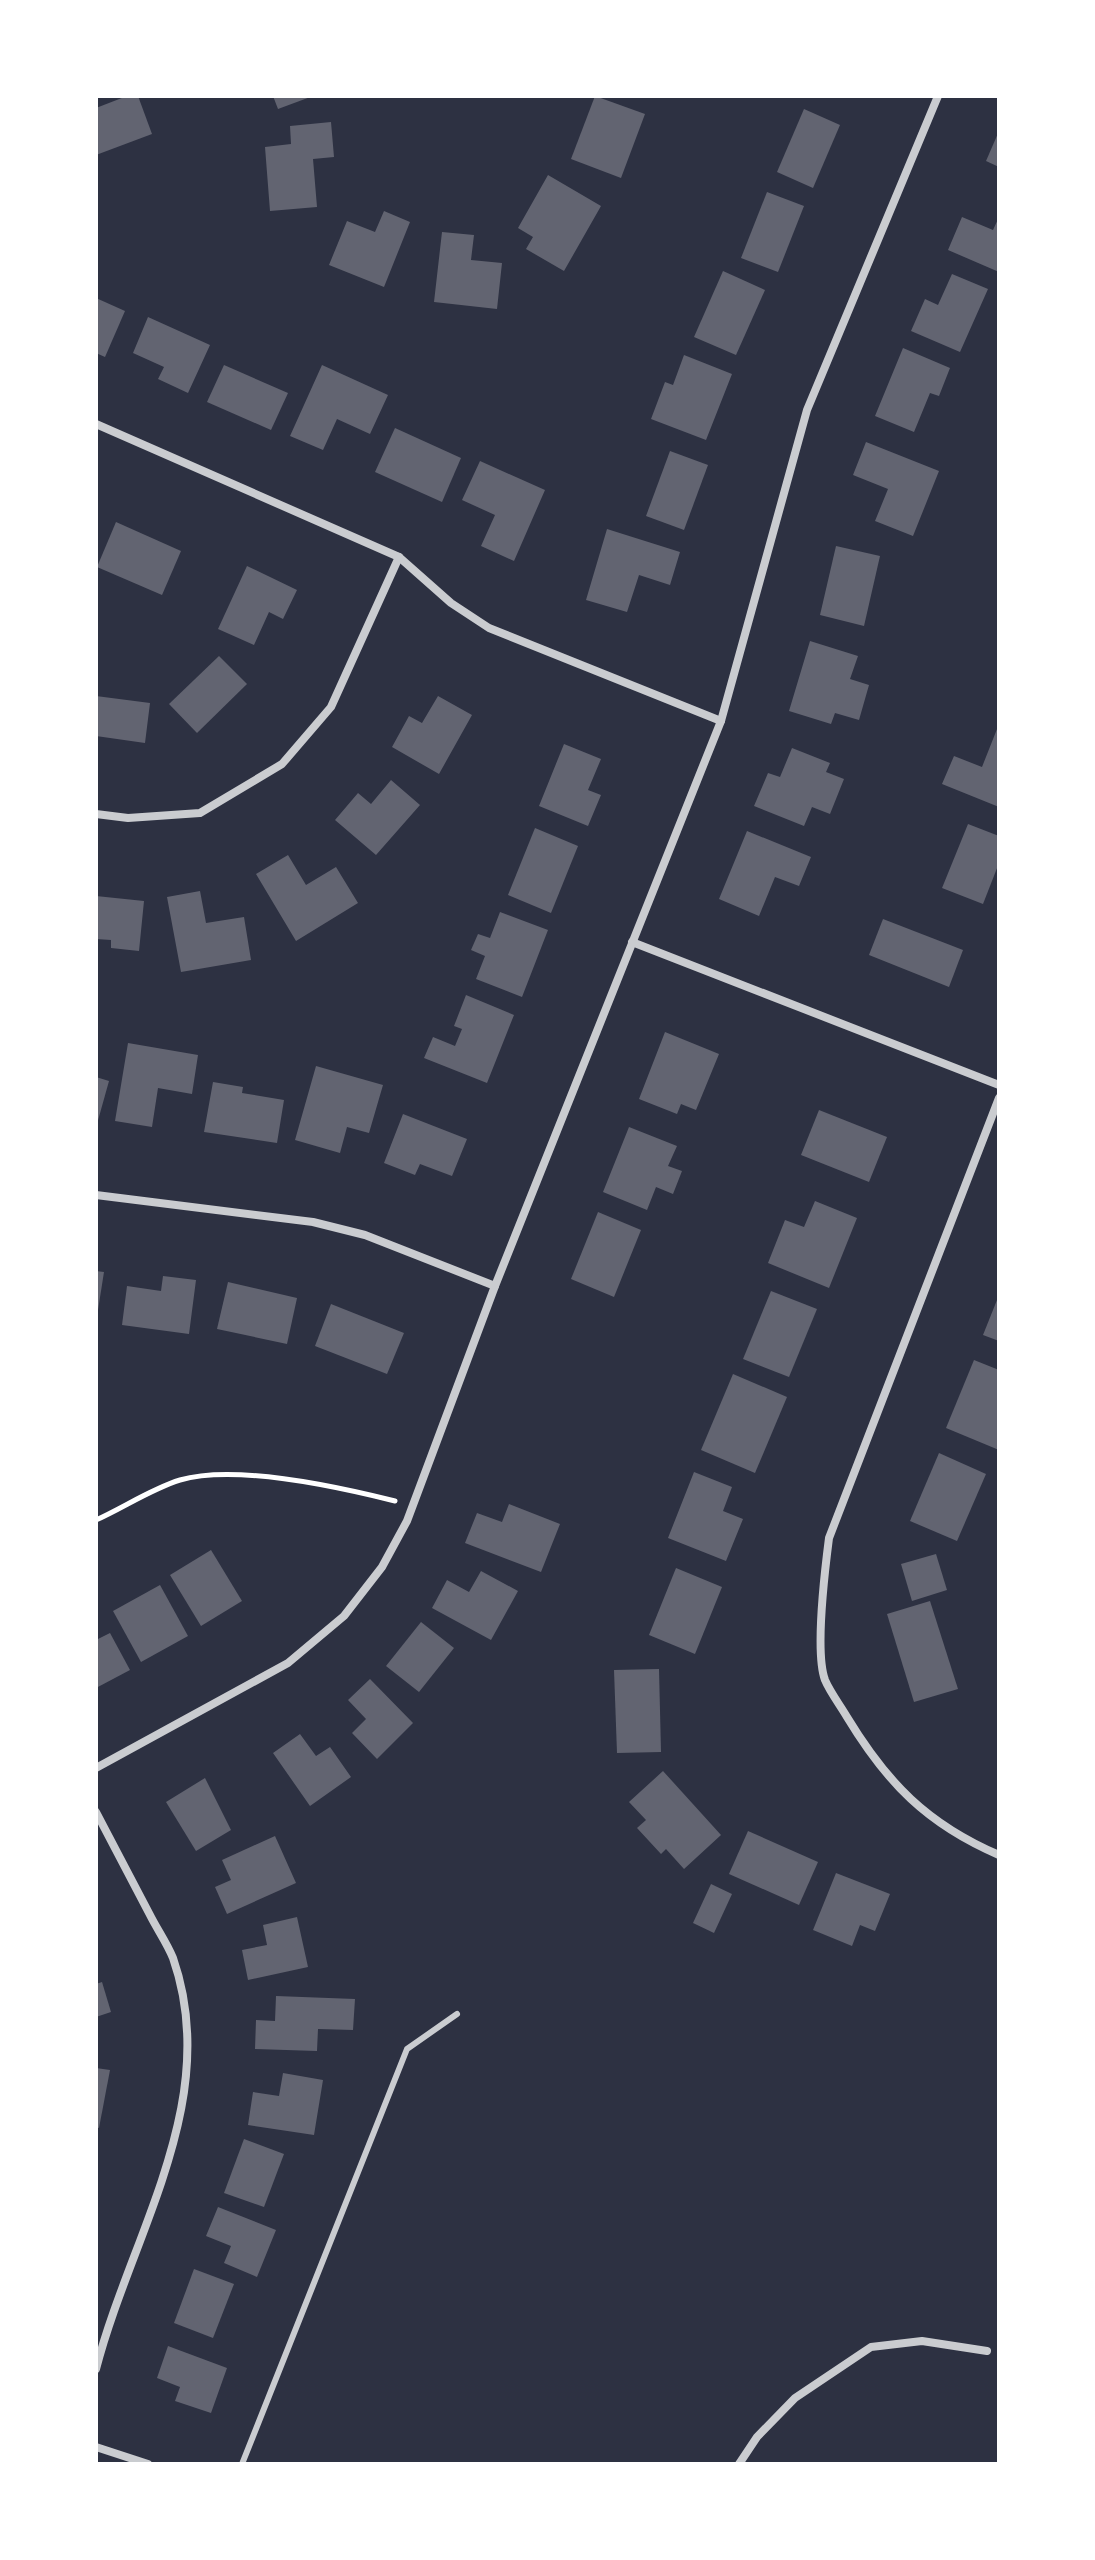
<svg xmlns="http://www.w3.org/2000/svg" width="1095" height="2560" font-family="'Source Sans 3',sans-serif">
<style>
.building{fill:#626471}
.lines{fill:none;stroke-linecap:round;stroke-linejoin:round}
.path{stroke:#fff;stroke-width:5}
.service{stroke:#caccd0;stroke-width:6}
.minor{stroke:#caccd0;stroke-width:8}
</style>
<rect width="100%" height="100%" fill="#2d3142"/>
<g class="building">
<path d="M127,96H138L152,134L96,155V108Z"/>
<path d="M273,96H313L278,109Z"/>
<path d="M595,96L645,114L621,178L571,159Z"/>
<path d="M804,109L840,125L813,188L777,172Z"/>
<path d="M331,122L334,157L313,159L317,207L270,211L265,147L291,144L290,126Z"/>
<path d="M999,131V167L986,161Z"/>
<path d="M548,175L601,206L564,271L526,249L533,237L518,228Z"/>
<path d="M767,192L804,206L778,272L741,258Z"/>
<path d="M384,211L410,222L384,287L329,265L347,221L375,232Z"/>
<path d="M962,217L993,230L999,217V272L948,250Z"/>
<path d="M442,232L474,235L471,260L502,263L497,309L434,302Z"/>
<path d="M723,271L765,290L736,355L694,337Z"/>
<path d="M952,274L988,289L960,352L911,331L925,299L938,305Z"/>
<path d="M96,298L125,311L105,357L96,353Z"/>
<path d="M148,317L210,345L188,393L158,379L164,367L133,353Z"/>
<path d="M903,348L950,368L939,396L930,393L914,432L875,416Z"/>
<path d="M684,355L732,374L706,440L651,419L665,382L673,385Z"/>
<path d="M224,365L288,393L271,430L207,402Z"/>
<path d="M322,365L388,395L370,434L337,419L323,450L290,436Z"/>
<path d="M395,428L461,458L442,502L375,472Z"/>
<path d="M866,442L939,471L913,536L875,521L888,489L853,475Z"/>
<path d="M670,451L708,465L684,530L646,516Z"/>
<path d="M480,461L545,490L514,561L481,546L495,515L462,500Z"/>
<path d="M116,522L181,551L162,595L97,567Z"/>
<path d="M607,529L680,552L670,585L639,575L627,612L586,600Z"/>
<path d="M836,546L880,556L864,626L820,615Z"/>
<path d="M247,566L297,590L283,619L269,612L254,645L218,629Z"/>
<path d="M810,641L858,656L850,679L869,685L859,720L835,713L831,724L789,711Z"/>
<path d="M219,656L247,684L197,733L169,704Z"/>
<path d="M96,696L150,703L145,743L96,736Z"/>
<path d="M438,696L472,715L439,774L392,747L409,716L422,723Z"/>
<path d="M999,724V807L942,784L954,756L982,767Z"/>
<path d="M564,744L601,759L588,790L601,795L588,826L539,806Z"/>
<path d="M792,748L830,763L826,772L844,779L830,814L812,807L804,826L754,806L768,773L780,777Z"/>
<path d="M391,780L420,805L376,855L335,820L358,793L371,804Z"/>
<path d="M968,824L999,836V863L983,904L942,888Z"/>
<path d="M535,828L578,846L551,913L508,895Z"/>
<path d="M747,831L811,857L799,886L775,877L759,916L719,899Z"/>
<path d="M288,855L306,885L336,867L358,903L296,941L256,874Z"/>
<path d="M200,891L206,923L244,917L251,960L181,972L167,897Z"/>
<path d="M96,896L144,901L139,951L111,948V940L96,939Z"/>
<path d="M500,912L548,930L522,997L476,979L485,956L471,950L478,934L490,938Z"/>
<path d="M883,919L963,950L949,987L869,955Z"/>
<path d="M466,995L514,1015L487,1083L424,1058L433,1037L455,1046L462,1029L454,1026Z"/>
<path d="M665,1032L719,1054L696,1110L681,1104L677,1114L639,1099Z"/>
<path d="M128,1043L198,1055L192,1094L158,1088L152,1127L115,1121Z"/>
<path d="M316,1066L383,1085L369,1133L347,1127L340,1153L295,1140Z"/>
<path d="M96,1077L109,1081L97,1124L96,1123Z"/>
<path d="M213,1082L243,1087L242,1093L284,1100L277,1143L204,1132Z"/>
<path d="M819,1110L887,1137L869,1182L801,1155Z"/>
<path d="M403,1114L467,1139L452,1176L420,1164L415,1175L384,1163Z"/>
<path d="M629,1127L677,1146L668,1166L682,1171L673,1194L656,1187L647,1210L603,1192Z"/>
<path d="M815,1201L857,1218L829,1288L768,1263L785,1220L804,1227Z"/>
<path d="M598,1212L641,1230L614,1297L571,1279Z"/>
<path d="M96,1271L104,1272L98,1310H96Z"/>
<path d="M163,1276L196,1280L189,1334L122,1325L127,1286L161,1291Z"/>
<path d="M228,1282L297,1298L287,1344L217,1329Z"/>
<path d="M771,1291L817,1309L789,1377L743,1359Z"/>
<path d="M999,1295V1341L983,1335Z"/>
<path d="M331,1304L404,1333L387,1374L315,1346Z"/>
<path d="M974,1360L999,1370V1450L946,1428Z"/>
<path d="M733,1374L787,1397L755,1473L701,1450Z"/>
<path d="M939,1453L986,1474L957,1541L910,1521Z"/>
<path d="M694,1472L732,1487L723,1511L743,1519L726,1561L668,1538Z"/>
<path d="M509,1504L560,1524L541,1572L465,1543L477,1513L502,1522Z"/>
<path d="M211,1550L242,1601L201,1626L170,1575Z"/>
<path d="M936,1554L947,1590L912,1601L901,1564Z"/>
<path d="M676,1568L722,1587L695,1654L649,1635Z"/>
<path d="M481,1571L518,1591L491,1640L432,1608L447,1580L469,1592Z"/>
<path d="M160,1585L188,1636L141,1662L113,1611Z"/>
<path d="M930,1601L958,1689L914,1702L887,1614Z"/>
<path d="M421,1622L454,1648L419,1692L386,1666Z"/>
<path d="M110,1633L130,1670L96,1688V1640Z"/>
<path d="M659,1669L661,1752L617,1753L614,1670Z"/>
<path d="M370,1679L413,1723L377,1759L352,1733L366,1719L348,1700Z"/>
<path d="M300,1734L316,1756L330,1747L351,1777L310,1806L273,1753Z"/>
<path d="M663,1771L721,1835L684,1869L666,1849L661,1854L637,1828L646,1820L629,1802Z"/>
<path d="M205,1778L231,1830L196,1851L166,1802Z"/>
<path d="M748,1831L818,1862L799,1905L729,1874Z"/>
<path d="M275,1836L296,1883L227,1914L215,1887L231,1880L222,1860Z"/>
<path d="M836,1873L890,1894L875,1931L860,1925L852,1946L813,1930Z"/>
<path d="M711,1884L732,1894L714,1933L693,1923Z"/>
<path d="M297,1917L308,1967L248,1980L242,1950L267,1945L263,1925Z"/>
<path d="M102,1982L111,2012L96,2017V1984Z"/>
<path d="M276,1996L355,1999L353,2030L318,2029L317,2051L255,2049L256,2020L275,2021Z"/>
<path d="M96,2068L110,2070L99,2128L96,2127Z"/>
<path d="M283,2073L323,2080L314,2135L248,2125L253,2092L279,2096Z"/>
<path d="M244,2139L284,2154L264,2207L224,2193Z"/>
<path d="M218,2207L276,2230L257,2277L224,2263L231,2246L206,2236Z"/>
<path d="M194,2269L234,2284L213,2338L174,2323Z"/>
<path d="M168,2346L227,2368L211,2413L175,2401L180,2387L157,2378Z"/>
</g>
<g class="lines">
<path class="path" d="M96,1520C123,1508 151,1489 180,1480C234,1464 339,1487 395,1501"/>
<path class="service" d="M242,2464L407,2049L457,2014"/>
<g class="minor">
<path d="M96,424L399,557L451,603L489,628L721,721"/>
<path d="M96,814L128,818L200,813L282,764L331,707L399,557"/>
<path d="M632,942L999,1085"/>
<path d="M999,1098L829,1538C825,1569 815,1653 825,1680C830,1692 840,1705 847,1717C887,1783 927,1824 999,1855"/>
<path d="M96,1195L313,1222L365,1235L495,1286"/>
<path d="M96,1768L288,1663L344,1616L382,1567L407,1521L495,1286L721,721L807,410L938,96"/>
<path d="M96,1812C114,1846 132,1881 150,1915C157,1929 167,1943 173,1958C223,2101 131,2234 96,2369"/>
<path d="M96,2447L148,2464"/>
<path d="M739,2464L757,2437L795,2398L871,2347L922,2341L987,2351"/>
</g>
</g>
<rect width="1095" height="2560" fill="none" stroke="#ffffff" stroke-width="196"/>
</svg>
